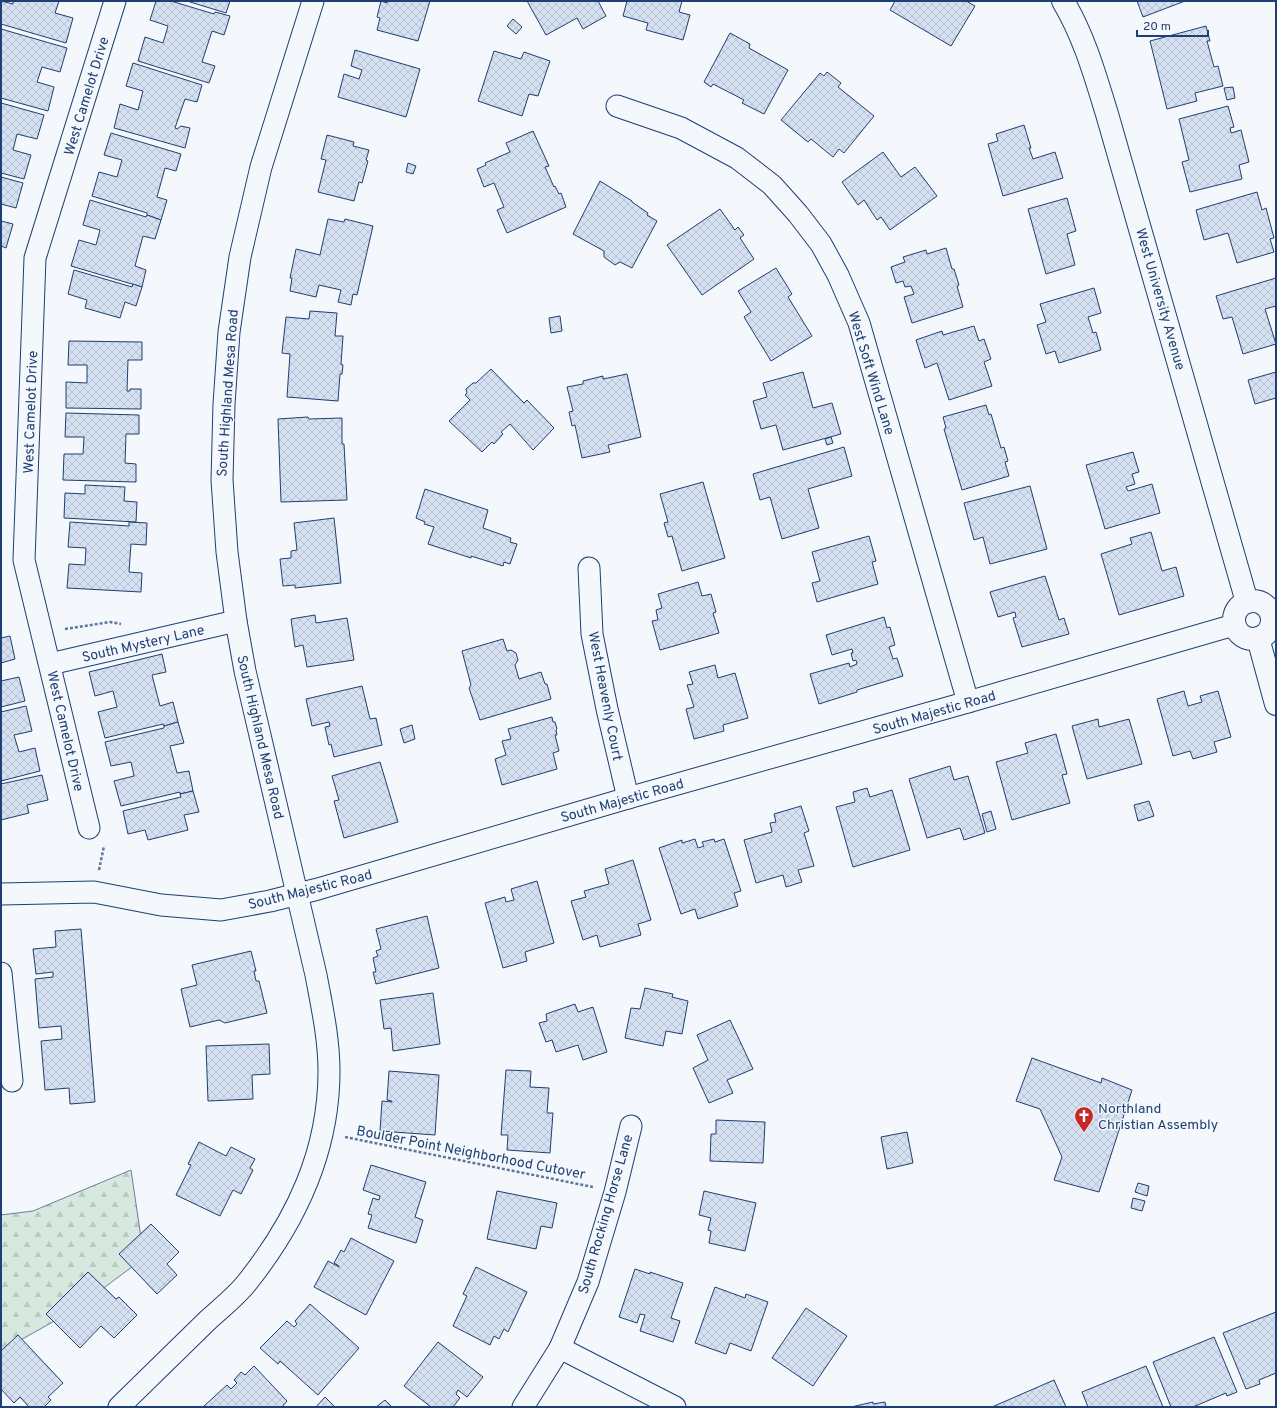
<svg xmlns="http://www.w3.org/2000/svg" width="1277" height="1408" font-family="Overpass,sans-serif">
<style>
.forest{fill:url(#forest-firs);stroke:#687fa3}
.building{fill:url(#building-cross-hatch);stroke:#1d3f73}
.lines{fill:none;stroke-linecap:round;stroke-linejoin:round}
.street-casing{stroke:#1d3f73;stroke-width:23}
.secondary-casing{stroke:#1d3f73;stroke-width:24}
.path{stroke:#5e769c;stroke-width:2.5;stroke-dasharray:3 2;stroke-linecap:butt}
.street{stroke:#f4f7fb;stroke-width:21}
.secondary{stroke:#f4f7fb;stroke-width:22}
.labels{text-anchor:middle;stroke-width:3;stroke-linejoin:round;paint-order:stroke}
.street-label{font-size:14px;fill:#1d3f73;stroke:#f4f7fb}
.poi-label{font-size:14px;fill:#1d3f73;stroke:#f4f7fb;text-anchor:start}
</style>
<defs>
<pattern id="forest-firs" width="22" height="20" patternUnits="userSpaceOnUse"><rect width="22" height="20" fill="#d7e8df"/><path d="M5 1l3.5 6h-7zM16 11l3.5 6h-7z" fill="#b8c8c3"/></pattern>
<pattern id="building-cross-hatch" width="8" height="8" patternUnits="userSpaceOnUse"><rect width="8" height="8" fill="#d5e0f0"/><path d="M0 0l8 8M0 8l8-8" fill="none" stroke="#b6c1d1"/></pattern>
</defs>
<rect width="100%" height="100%" fill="#f4f7fb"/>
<path class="forest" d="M131,1170L144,1258L74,1310L1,1351V1215L33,1211Z"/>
<g class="building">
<path d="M1,1L13,4V1H59L55,13L73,18L66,43L1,24Z"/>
<path d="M156,1H171L214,14L215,12L230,16L224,35L212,31L202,62L215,66L209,83L138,61L145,37L163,43L168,26L150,20Z"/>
<path d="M187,1H230L226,13Z"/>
<path d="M381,1L387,3V1H430L418,41L377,30L380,18L377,17Z"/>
<path d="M527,1H598L606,16L583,29L577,18L546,35Z"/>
<path d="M627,1H682L679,12L690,15L683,40L646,30L648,23L623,16Z"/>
<path d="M895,1H966L975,6L951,46L890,10Z"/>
<path d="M1137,1H1185L1143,17Z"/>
<path d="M513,19L522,27L516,34L507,26Z"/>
<path d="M1206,26L1210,41H1207L1214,67L1218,66L1223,86L1195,93L1197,101L1167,109L1150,41Z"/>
<path d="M1,29L67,48L60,72L42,67L37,82L54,87L48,111L1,98Z"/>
<path d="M730,33L750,44L749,48L788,70L764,114L742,103L744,100L713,84L711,87L704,82Z"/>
<path d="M355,50L420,69L406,117L338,97L344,74L359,79L362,70L351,66Z"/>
<path d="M494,51L521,59L524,52L550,61L538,96L529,94L522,116L478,101Z"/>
<path d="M133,63L202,85L197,102L185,99L175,128L177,129L181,126L190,128L185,148L114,128L120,104L138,110L143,91L126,86Z"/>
<path d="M827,72L841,83L838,87L874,116L844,153L839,149L833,157L811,139L808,142L781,120L820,73L824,76Z"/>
<path d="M1233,87L1235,98L1227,100L1224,88Z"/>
<path d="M1,103L44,115L37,139L17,134L13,150L31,155L24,179L1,173Z"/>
<path d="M1228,106L1234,127L1230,128L1231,133L1241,130L1249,162L1239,165L1242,179L1190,192L1182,162L1189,160L1179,119Z"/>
<path d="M1024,125L1031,148H1029L1033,159L1055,152L1063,178L1003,196L988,144L998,141L996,134Z"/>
<path d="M533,131L549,166L545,167L554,187L555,186L559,194L561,193L566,207L507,233L497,210L504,207L494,183L484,187L477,169L486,165L485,163L510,152L506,143Z"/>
<path d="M111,133L181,154L176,171L165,168L157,197L167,200L161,220L147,215V213L92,196L99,172L117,177L122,160L104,155Z"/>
<path d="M327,135L354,142L353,146L369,150L366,160L368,161L362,183L359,182L354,201L318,192L326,160L321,159Z"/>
<path d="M883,152L901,177L915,167L937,196L890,230L881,217L877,220L864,200L858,205L842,182Z"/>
<path d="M408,163L416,166L413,174L406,172Z"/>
<path d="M1,177L23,183L16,208L1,204Z"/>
<path d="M600,181L632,201V202L648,213L647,215L657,221L632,268L620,262L615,265L604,257V251L573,234Z"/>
<path d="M1257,192L1262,210L1266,208L1274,238L1270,239L1274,252L1237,263L1228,233L1204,240L1196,210Z"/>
<path d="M1067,198L1076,231L1067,234L1075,265L1046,274L1028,209Z"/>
<path d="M90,200L146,217L147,215L161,220L155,239L143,236L135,266L146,270L142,287L71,266L79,240L96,245L100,230L83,225Z"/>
<path d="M720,209L735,230L738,227L744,235L740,238L754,259L702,295L667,245Z"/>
<path d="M328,219L344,222L345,219L373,226L357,295L353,294L351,305L338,302L341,290L319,285L316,297L290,291L292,278H290L296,249L320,255Z"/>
<path d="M1,221L13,224L6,248L1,246Z"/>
<path d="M946,248L952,269H954L959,285L957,286L963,307L912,323L904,297L914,294L911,286L905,287L903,281L896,283L891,267L905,262L903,257L926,250L927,254Z"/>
<path d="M776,268L792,294L788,297L812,336L771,361L744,317L751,312L738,291Z"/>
<path d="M74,270L132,287L133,284L142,287L136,306L125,302L120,318L85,308L87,300L68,294Z"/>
<path d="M1276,278V306L1265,309L1276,344L1243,354L1232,317L1223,319L1216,296Z"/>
<path d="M1094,288L1101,313L1088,317L1093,333L1096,332L1101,350L1059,363L1055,351L1046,354L1037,325L1046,322L1040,304Z"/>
<path d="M310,311L337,313L335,336H343L341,364L343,365L342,374H340L338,401L287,397L290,354L282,353L286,317L309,319Z"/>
<path d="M560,316L562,331L551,333L549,318Z"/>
<path d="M974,326L979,341L984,339L991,359L984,362L992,386L949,400L937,363L925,368L916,340L942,331L943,335Z"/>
<path d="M69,341L142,342V360H128L127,391H130V389H141V409L66,408V382L87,383V365H68Z"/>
<path d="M491,369L524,403L527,400L554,428L533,450L510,424L501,432L503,434L494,444L492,442L482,452L449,421L470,400L465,395L467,393L466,389L473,383H476Z"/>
<path d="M803,372L813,408L832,403L841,434L783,450L776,425L761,429L753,401L767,397L763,383Z"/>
<path d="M1276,372V398L1255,404L1248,380Z"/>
<path d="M627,374L641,437L608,445L610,452L582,458L575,425L572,426L569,412L573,411L567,387L583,384V381L603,376V379Z"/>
<path d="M986,405L989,415L991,414L1001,448L1004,447L1008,461L1005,462L1009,476L962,490L944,429L946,428L943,417Z"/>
<path d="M66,413L139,415V434H126L125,463L136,464V482L63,480L64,454H83L84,437H65Z"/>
<path d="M308,417L309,419L342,418V444H344L347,500L281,502L278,419Z"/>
<path d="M831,437L833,443L827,445L825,439Z"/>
<path d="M844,447L852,476L808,489L819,528L782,539L770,497L760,500L753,474Z"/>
<path d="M1133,452L1139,472L1132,474L1135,484L1126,487L1128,491L1152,484L1160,513L1105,529L1086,465Z"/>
<path d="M703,482L725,558L682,571L672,536L668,537L664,523L668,522L660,494Z"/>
<path d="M85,485L125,487L124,501L137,502L136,522L64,518L65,493L85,494Z"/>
<path d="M1030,486L1047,549L990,564L983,537L974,540L964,503Z"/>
<path d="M425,489L488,510L483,528L511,538L510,542L517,544L510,564L504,562L503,566L471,556V558L428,544L434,527L424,524L425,522L416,518Z"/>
<path d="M334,518L341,583L295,588V585L283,586L280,559L291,558V551L297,550L294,523Z"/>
<path d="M70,522L129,526V522L147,523L146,545L131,544L129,572L142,573L141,592L67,588L69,564L85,565L86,548L68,547Z"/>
<path d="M1151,532L1162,571L1176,567L1184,596L1119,615L1101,554L1132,544L1130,538Z"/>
<path d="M869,536L876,561L872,562L878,584L817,602L812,583L820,581L812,552Z"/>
<path d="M1045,576L1059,620L1064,618L1069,634L1022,647L1013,618L1016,617L1015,612L998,617L990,592Z"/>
<path d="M698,582L702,596L711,594L716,612L713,613L719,633L660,650L652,621L658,620L656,610L662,608L658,594Z"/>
<path d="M315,615L316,623L347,618L354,660L307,667L303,645L295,647L291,619Z"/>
<path d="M884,617L887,628L890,627L895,645L889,647L893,659L897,658L903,676L857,690V692L819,704L810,674L849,663L850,667L857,664L856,660L853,661L851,653H853L852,649L832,655L826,635Z"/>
<path d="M10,636L15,659L1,663V638Z"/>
<path d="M503,639L507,651L511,650L516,653L518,660L515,665L519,679L541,672L545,684H547L551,699L480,720L469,688L471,685L462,651Z"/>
<path d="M162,654L166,672L152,675L160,706L173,702L178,722L164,726L163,724L105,738L98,712L117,707L113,691L95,696L89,672Z"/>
<path d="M715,665L718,678L735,673L748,718L723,725L724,731L694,739L686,709L694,707L687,685L693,684L689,672Z"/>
<path d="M19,677L25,701L1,707V681Z"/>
<path d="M362,686L370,719L376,718L382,745L334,757L331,744L329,745L325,727L330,726L329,722L312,726L306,699Z"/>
<path d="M1184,691L1188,706L1202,702L1200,696L1218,691L1231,737L1214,742L1217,752L1193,759L1190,751L1173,756L1157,699Z"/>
<path d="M26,706L32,731L14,735L19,752L35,748L40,771L1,781V712Z"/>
<path d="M552,717L553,722H555L557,729L556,730L557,735H555L559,751L553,753L557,769L502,785L495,759L506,755L502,741L511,739L508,729Z"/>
<path d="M1098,719L1099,727L1129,719L1142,764L1087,779L1072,726Z"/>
<path d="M178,722L184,743L170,746L177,773L189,771L193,791L180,794V792L121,806L114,781L134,776L131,762L111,766L105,742L164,728V726Z"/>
<path d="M412,725L415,739L404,743L400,729Z"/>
<path d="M1056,734L1067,774L1062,775L1070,803L1012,820L996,762L1028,753L1025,743Z"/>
<path d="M380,762L398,822L344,838L334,801L339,800L332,776Z"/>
<path d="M950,766L954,780L968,776L985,833L964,840L960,828L927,838L909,779Z"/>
<path d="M42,775L48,800L27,805L29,813L1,820V784Z"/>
<path d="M867,788L870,797L892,790L910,850L853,867L836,807L855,802L853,792Z"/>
<path d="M193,791L199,812L184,815L188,830L148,840L145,830L128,834L123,811L181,797L180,794Z"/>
<path d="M1149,801L1154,816L1138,821L1134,805Z"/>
<path d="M801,806L809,831L804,833L814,866L798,870L802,882L786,887L783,875L756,883L744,840L772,832L770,823L776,822L774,814Z"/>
<path d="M991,811L996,829L987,832L982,814Z"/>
<path d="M695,839L698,848L704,846L702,842L714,839L715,842L724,839L741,891L734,893L738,906L698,919L695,909L681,914L659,848L682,840V843Z"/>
<path d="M633,860L651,920L638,924L641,935L600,947L597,935L583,940L571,901L586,897L584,891L609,884L605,869Z"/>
<path d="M537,881L554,943L525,952L527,961L503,968L485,903L505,897L506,902L514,900L511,889Z"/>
<path d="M427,916L439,968L376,984L373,972H376L373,958L378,956L376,951L381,949L376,929Z"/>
<path d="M81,929L95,1102L70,1104L69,1088L45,1090L41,1041L62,1039L61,1026L39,1028L35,979L53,977V972L36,974L33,949L56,947L55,931Z"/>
<path d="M251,951L256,971H254L256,981H259L267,1013L225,1023L219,1020L190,1027L181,989L197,985L192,965Z"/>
<path d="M645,988L673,994L672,997L688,1001L682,1034L666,1031L663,1046L625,1038L631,1008L640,1009Z"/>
<path d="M433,993L440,1044L393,1051L391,1028L384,1029L380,1000Z"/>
<path d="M575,1004L578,1012L593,1007L607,1052L583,1060L578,1045L556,1052L552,1040L546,1042L539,1023L547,1021L546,1014Z"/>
<path d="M730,1020L753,1069L727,1080L733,1093L709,1103L693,1068L708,1060L697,1035Z"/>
<path d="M269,1044L270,1074L252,1075L253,1099L208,1101L206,1046Z"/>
<path d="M1032,1058L1101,1083L1102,1078L1132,1090L1099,1192L1054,1180L1062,1157L1040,1109L1016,1101Z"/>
<path d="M506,1070L531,1071L530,1087L549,1088L547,1113H553L550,1153L507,1150L508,1135H501Z"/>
<path d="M389,1071L439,1075L435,1135L380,1131L382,1101L392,1102V1101L387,1100Z"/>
<path d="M716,1120L765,1122L763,1163L710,1161L711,1134H716Z"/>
<path d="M907,1132L913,1163L887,1169L881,1137Z"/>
<path d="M199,1142L226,1156L231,1147L255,1159L250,1168L253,1170L241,1194L233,1190L220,1216L176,1195L191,1165L188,1164Z"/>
<path d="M371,1165L426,1182L415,1217L423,1220L416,1243L368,1228L372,1215L368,1214L373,1198L379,1200L380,1196L363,1190Z"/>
<path d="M1138,1183L1149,1186L1147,1196L1135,1192Z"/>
<path d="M497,1191L557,1203L552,1228L541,1226L536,1249L487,1239Z"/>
<path d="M704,1191L756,1203L745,1251L709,1243L711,1231L708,1230L711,1218L699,1215Z"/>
<path d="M1133,1198L1145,1201L1142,1211L1131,1208Z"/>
<path d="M151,1224L179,1252L167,1264L177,1275L157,1294L119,1254Z"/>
<path d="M351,1238L394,1261L366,1315L314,1287L328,1261L339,1267V1266L334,1263L341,1250L344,1252Z"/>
<path d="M476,1267L527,1292L508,1332L504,1329L499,1339L494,1336L490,1345L453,1326L467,1296L463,1294Z"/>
<path d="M635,1269L650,1274V1272L683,1283L671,1318L680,1321L673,1342L640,1331L645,1315L640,1314L637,1323L619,1317Z"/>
<path d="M88,1272L116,1299L119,1297L137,1315L114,1338L101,1326L80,1348L46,1314Z"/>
<path d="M715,1287L745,1298L746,1294L768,1302L751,1351L730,1343L726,1354L695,1343Z"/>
<path d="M310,1304L359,1348L318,1395L280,1361L278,1364L260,1348L287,1321L294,1327L297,1324L295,1321Z"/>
<path d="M806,1308L847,1336L813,1386L772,1358Z"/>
<path d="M1276,1312V1373L1259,1380L1260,1384L1246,1389L1223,1333Z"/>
<path d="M18,1335L63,1383L48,1397L51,1400L44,1407H29L20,1397L14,1403L1,1389V1351Z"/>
<path d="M1214,1337L1237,1392L1227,1396L1226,1393L1193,1407H1171L1153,1362Z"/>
<path d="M438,1342L483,1377L467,1397L458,1390L456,1394L460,1398L453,1407H431L404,1386Z"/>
<path d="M254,1366L287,1401L282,1407H203L227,1385L231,1389L237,1383L234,1380L241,1372L245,1375Z"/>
<path d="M1146,1366L1163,1407H1088L1082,1392Z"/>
<path d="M1054,1380L1066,1407H992Z"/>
<path d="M325,1397L334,1406L332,1407H316Z"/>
<path d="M385,1400L392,1407H376Z"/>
<path d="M873,1402V1404L885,1402L886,1407H851Z"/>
</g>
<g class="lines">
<g class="street-casing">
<g id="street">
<path d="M617,106L681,128L737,158L772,185L798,214L821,244L838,275L859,323L968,702"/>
<path d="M589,568L592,634L607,709L628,798"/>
<path d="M50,664L236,621"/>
<path d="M89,828L24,560L35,258L115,1"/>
<path d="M1,894L94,892L161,905L221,910L270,901L318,889L628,798L968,702L1234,625"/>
<path d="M1,973L12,1081"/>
<path d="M560,1348L675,1407"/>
<path d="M119,1407C149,1378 178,1349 208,1320C222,1307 238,1295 249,1280C297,1219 329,1151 329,1071C329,1039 322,1007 316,975L245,671L236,621L227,552L222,480L224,404L229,332L240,257L261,167L313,1"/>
<path d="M523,1407L560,1348L588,1282L615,1192L631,1126"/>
</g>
</g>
<g class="secondary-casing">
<g id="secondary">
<path d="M1063,1C1084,36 1095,75 1107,114L1247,602"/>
<circle cx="1253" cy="620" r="19"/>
<path d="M1258,638L1276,704"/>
</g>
</g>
<g class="path">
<path d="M65,629L110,622L121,624"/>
<path d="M99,870L104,846"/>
<path d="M345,1137L593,1187"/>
</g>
<use href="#street" class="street"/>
<use href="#secondary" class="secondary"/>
</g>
<defs>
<g id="church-pin" transform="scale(1)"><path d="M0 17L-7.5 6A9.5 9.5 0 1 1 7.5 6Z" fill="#c62828" stroke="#f4f7fb"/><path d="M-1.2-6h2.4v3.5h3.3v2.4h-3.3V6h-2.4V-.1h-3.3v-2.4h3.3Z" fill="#fff"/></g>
</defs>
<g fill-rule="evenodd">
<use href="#church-pin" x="1084" y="1116"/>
</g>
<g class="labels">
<g class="street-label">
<text transform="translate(86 96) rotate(-73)" y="5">West Camelot Drive</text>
<text transform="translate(1161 299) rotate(74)" y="5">West University Avenue</text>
<text transform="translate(872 373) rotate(73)" y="5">West Soft Wind Lane</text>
<text transform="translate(227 393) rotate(-86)" y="5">South Highland Mesa Road</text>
<text transform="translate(30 412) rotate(-88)" y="5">West Camelot Drive</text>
<text transform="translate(143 643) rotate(-13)" y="5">South Mystery Lane</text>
<text transform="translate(606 696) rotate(79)" y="5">West Heavenly Court</text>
<text transform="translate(934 712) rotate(-16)" y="5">South Majestic Road</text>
<text transform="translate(66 731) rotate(77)" y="5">West Camelot Drive</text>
<text transform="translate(261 737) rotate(77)" y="5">South Highland Mesa Road</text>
<text transform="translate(622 800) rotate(-16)" y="5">South Majestic Road</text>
<text transform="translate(310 889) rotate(-14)" y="5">South Majestic Road</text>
<text transform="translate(471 1152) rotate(11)" y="5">Boulder Point Neighborhood Cutover</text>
<text transform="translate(605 1214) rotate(-74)" y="5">South Rocking Horse Lane</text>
</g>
<g class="poi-label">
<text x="1098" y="1113">Northland<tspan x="1098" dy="16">Christian Assembly</tspan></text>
</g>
</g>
<rect width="1277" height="1408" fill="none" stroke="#1d3f73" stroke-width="4"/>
<path d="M1137 30v6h71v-6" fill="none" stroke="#1d3f73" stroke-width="2"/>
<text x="1143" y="30" font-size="12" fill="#1d3f73" stroke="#f4f7fb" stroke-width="3" paint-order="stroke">20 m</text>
</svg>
